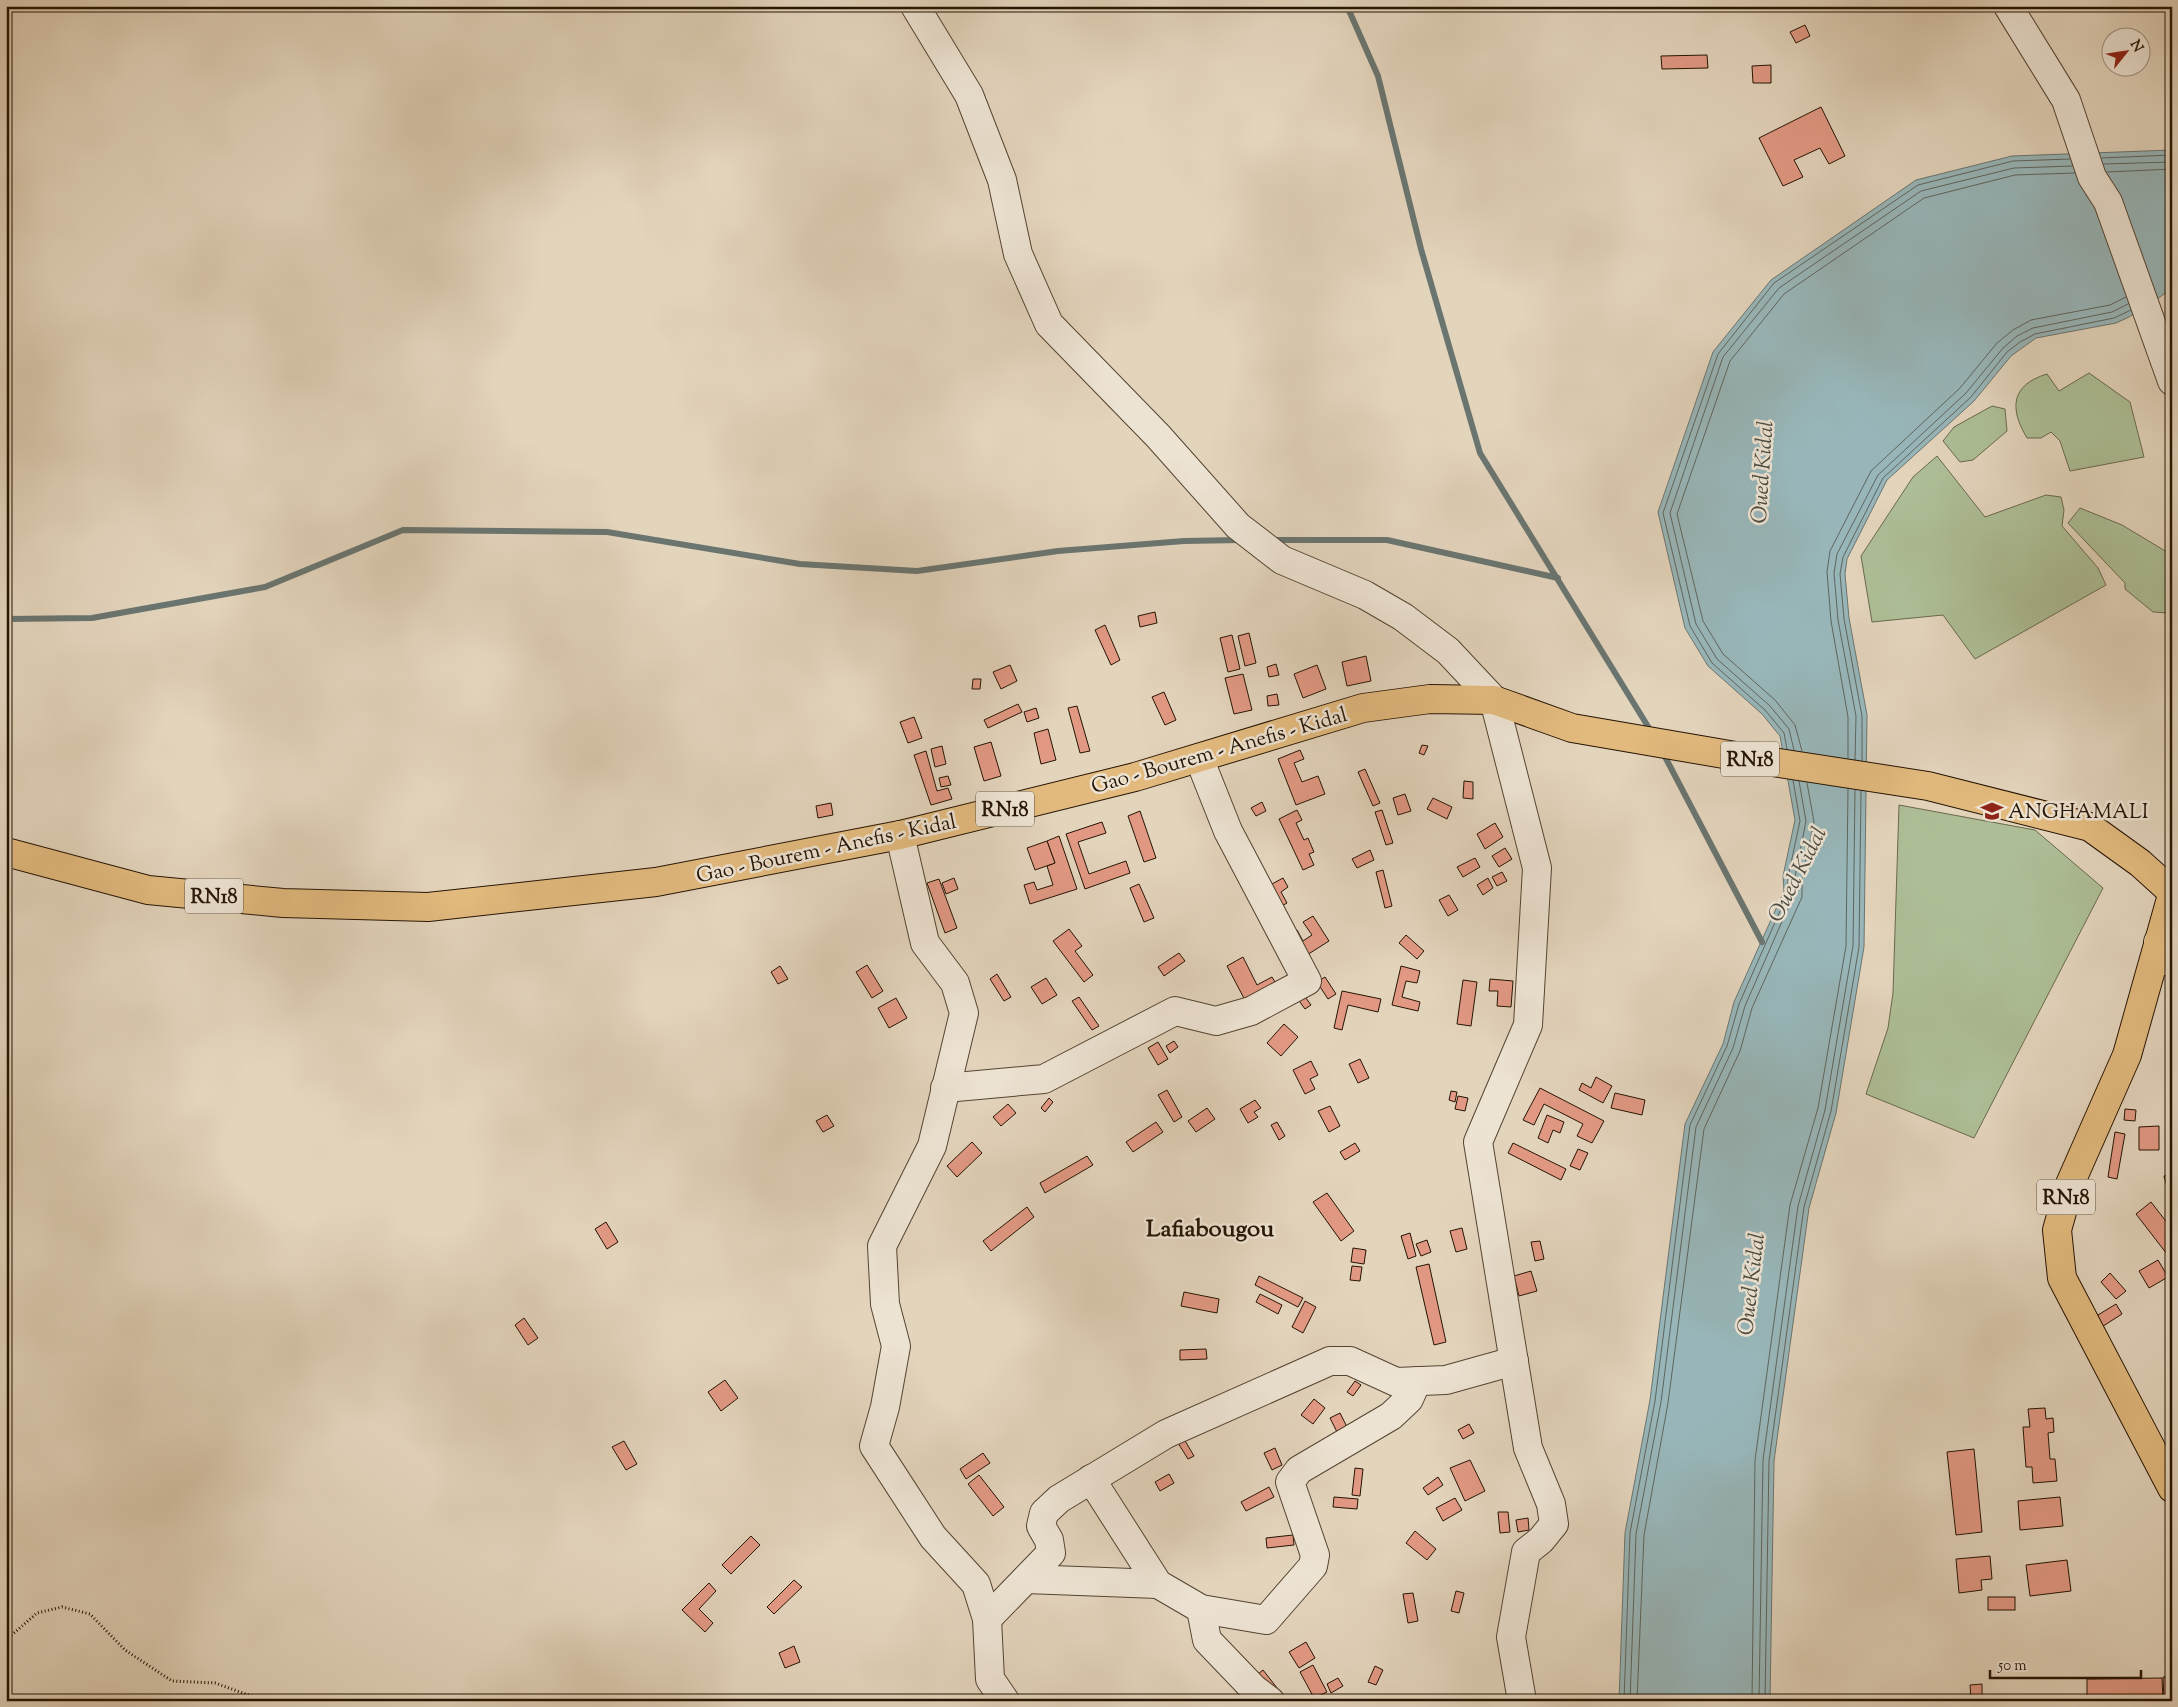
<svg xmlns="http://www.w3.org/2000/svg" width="2178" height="1707" font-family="'Sorts Mill Goudy',serif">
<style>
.green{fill:#adbe96;stroke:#69694c}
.water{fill:#98b6b9;stroke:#6a7570}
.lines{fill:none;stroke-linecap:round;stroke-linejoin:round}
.shore{stroke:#5e655e;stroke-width:1}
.stream{stroke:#6a7570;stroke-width:6}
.building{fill:#e29984;stroke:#251403}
.minor-casing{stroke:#544431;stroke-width:30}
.major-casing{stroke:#251403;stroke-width:30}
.path{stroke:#251403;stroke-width:3;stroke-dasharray:1 2.5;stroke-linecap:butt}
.minor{stroke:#ede3d3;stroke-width:28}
.major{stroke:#e2ba7e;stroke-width:28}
.labels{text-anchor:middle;stroke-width:5;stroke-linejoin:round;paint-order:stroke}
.shield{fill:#ede3d3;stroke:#615241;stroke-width:1}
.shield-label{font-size:20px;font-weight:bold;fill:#251403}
.street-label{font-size:21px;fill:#251403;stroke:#ede3d3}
.poi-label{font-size:21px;fill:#251403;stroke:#ede3d3;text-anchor:start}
.water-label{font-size:22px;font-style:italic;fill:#4d4d43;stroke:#ede3d3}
.quarter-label{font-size:24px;font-weight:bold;fill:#251403;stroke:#ede3d3}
</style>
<rect width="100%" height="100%" fill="#e3d4bc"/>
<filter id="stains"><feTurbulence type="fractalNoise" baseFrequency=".004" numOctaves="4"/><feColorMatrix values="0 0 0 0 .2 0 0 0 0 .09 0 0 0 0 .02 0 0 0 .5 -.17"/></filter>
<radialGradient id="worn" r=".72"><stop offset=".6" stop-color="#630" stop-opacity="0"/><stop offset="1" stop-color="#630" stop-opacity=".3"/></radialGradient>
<g class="green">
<path d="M2089,373L2130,402L2144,457L2070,471L2060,441L2051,432L2041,438H2027C2009,408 2011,385 2047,374L2059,391Z"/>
<path d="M1992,406L2005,409L2007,431L1973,460L1960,462L1943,441L1954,427Z"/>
<path d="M1937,456L1985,517L2046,495L2061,497L2064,510L2062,526L2098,568L2106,585L1975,659L1943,615L1872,622L1861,556L1913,477Z"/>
<path d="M2080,508L2122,525L2172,555V610L2169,613L2153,612L2125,589V583L2068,523Z"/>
<path d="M1899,805L2035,830L2103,888L1974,1138L1866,1094L1888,1028L1893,993Z"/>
</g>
<path class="water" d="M2172,150V289L2129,317L2116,323L2036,338L2011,356L1974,401L1887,480L1847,559L1845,574L1849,618L1867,715L1864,947L1836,1113L1809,1208L1774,1461L1770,1701H1619L1625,1533L1650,1400L1685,1124L1723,1044L1734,1002L1784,891L1783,876L1795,820L1780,736L1762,714L1708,666L1685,628L1658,512L1713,352L1771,280L1916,180L2012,156Z"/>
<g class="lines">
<g class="shore">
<path d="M2102,158L2172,155"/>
<path d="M2104,164L2172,162"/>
<path d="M2107,172L2172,169"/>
<path d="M1787,749L1784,733L1765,710L1712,663L1690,626L1663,513L1718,354L1774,283L1918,185L2013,161L2070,159"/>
<path d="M1794,750L1789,729L1770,706L1717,659L1696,624L1670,513L1723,357L1779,288L1921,191L2014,168L2072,166"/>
<path d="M1802,751L1795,725L1775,700L1723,654L1703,621L1677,514L1730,361L1784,294L1924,198L2015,175L2075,173"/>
<path d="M1848,758V717L1831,621L1827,572L1830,551L1871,471L1960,388L1997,343L2013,330L2031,320L2110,305L2126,297"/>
<path d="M1855,760L1856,716L1838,620L1834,573L1837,554L1878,475L1966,393L2003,348L2017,336L2033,328L2112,312L2128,304"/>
<path d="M1862,761V716L1844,619L1840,574L1843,557L1883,478L1971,397L2007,352L2020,342L2035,334L2114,318L2131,310"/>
<path d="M1624,1701L1630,1533L1655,1401L1690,1125L1727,1046L1739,1004L1788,893V877L1800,821L1793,780"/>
<path d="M1630,1701L1636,1534L1661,1402L1696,1127L1733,1048L1745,1006L1794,894L1795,877L1806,821L1799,781"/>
<path d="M1637,1701L1644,1535L1668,1403L1704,1129L1740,1051L1752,1008L1802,897V878L1814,822L1807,783"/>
<path d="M1752,1701L1755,1460L1790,1205L1818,1108L1846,946L1848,789"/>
<path d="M1759,1701L1763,1460L1798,1206L1825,1110L1853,946L1855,790"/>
<path d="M1765,1701L1769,1461L1804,1207L1831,1111L1859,947L1861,791"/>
</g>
<g class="stream">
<path d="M1347,6L1378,76L1421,249L1480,453L1652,733"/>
<path d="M1271,540H1387L1558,578"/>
<path d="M6,619L92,618L265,587L403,530L607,532L800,564L917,571L1058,551L1184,541L1241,540"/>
<path d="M1662,751L1762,942"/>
</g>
</g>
<g class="building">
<path d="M1805,25L1810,36L1796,43L1790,32Z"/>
<path d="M1707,55L1708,68L1662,69L1661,56Z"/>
<path d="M1771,65V83H1753L1752,66Z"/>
<path d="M1821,107L1845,156L1829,164L1820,148L1794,160L1803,177L1783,186L1759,138Z"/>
<path d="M1155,612L1157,623L1140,627L1138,616Z"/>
<path d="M1105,625L1120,660L1111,665L1095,630Z"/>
<path d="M1249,633L1256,663L1245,666L1238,636Z"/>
<path d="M1232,635L1240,669L1228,672L1220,638Z"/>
<path d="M1366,656L1371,681L1347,686L1342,662Z"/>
<path d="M1276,664L1279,675L1269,677L1267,667Z"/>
<path d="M1010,665L1017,681L1001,689L993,672Z"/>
<path d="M1317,665L1326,689L1303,698L1294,674Z"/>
<path d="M1243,674L1252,710L1234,714L1225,678Z"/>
<path d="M973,679H981L980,689H972Z"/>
<path d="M1164,692L1176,720L1165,725L1152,697Z"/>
<path d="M1277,694L1279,705L1268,706L1267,696Z"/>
<path d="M1018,704L1022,712L988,728L984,720Z"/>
<path d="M1077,706L1090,751L1080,753L1068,708Z"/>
<path d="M1036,708L1039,718L1027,722L1024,712Z"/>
<path d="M914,717L922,738L908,743L900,722Z"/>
<path d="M1048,729L1056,760L1041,764L1034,733Z"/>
<path d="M991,742L1001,776L984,781L974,747Z"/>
<path d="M1422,745L1428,746L1424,755L1419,753Z"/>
<path d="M942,746L946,764L935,767L931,749Z"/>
<path d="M1300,750L1304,759L1294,763L1302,782L1318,776L1325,794L1296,805L1278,759Z"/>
<path d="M926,751L937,791L948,788L952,799L931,805L914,755Z"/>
<path d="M1365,769L1380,803L1373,806L1358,772Z"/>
<path d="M948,776L951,785L941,787L939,778Z"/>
<path d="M1464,781L1473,782V799L1463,798Z"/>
<path d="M1405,794L1411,811L1398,815L1393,798Z"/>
<path d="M1433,798L1452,807L1447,819L1427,809Z"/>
<path d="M1262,802L1266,811L1256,816L1251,808Z"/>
<path d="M831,803L833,815L818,818L816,806Z"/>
<path d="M1297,810L1302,820L1296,823L1304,840L1308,838L1314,852L1309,854L1314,865L1303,870L1279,819Z"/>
<path d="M1382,810L1393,843L1386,845L1375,812Z"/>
<path d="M1140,811L1156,858L1144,862L1128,816Z"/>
<path d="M1102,822L1106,833L1078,842L1089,874L1126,861L1130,873L1085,889L1066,834Z"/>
<path d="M1495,823L1503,837L1485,849L1477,834Z"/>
<path d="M1059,836L1077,889L1030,904L1024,885L1034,882L1037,890L1053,885L1047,866L1055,863L1047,841Z"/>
<path d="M1047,841L1055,863L1035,870L1027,848Z"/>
<path d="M1505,848L1512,859L1499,867L1492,856Z"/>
<path d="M1370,850L1374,860L1357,868L1352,859Z"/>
<path d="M1475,858L1480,867L1463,877L1457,867Z"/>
<path d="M1263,869L1272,884L1283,878L1288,887L1281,892L1287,903L1278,908L1257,872Z"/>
<path d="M1383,870L1392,906L1385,908L1376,872Z"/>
<path d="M1502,872L1507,881L1497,886L1492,877Z"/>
<path d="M954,878L958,889L946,894L942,883Z"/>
<path d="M1488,878L1493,888L1483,895L1477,885Z"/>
<path d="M939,879L957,928L945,933L927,883Z"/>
<path d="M1139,884L1154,918L1144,922L1130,888Z"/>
<path d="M1449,895L1458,910L1448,916L1439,900Z"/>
<path d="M1313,916L1329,941L1299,960L1285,938L1297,930L1303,941L1312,935L1303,922Z"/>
<path d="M1069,929L1082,946L1075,951L1093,975L1084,982L1053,941Z"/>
<path d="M1406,935L1424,951L1417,959L1399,943Z"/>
<path d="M1179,953L1185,961L1164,976L1158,967Z"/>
<path d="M1243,957L1257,985L1272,977L1278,987L1247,1004L1227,966Z"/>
<path d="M867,965L883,991L872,998L856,972Z"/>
<path d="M780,966L788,979L778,984L771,972Z"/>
<path d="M1401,966L1420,971L1417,983L1406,981L1402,997L1420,1002L1418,1011L1392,1005Z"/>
<path d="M997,974L1011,997L1004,1001L990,979Z"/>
<path d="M1325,977L1336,994L1328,999L1317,982Z"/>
<path d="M1046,978L1057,995L1042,1004L1031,987Z"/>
<path d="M1490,979L1513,981L1511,1007L1497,1006L1498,991H1489Z"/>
<path d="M1463,980L1477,982L1471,1026L1457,1024Z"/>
<path d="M1342,991L1381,999L1378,1012L1348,1005L1342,1030L1334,1028Z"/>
<path d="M1303,994L1311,1005L1305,1009L1297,998Z"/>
<path d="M1079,997L1099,1026L1092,1030L1072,1001Z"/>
<path d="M896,998L907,1018L889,1028L878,1008Z"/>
<path d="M1284,1024L1298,1037L1281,1056L1267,1043Z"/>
<path d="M1174,1041L1178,1047L1170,1053L1166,1046Z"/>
<path d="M1158,1042L1168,1059L1158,1065L1148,1048Z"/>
<path d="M1360,1059L1369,1078L1358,1083L1349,1064Z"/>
<path d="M1311,1061L1318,1075L1310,1079L1315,1089L1305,1094L1293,1070Z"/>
<path d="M1596,1077L1612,1086L1603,1103L1579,1090L1582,1083L1591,1088Z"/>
<path d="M1540,1088L1604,1121L1592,1143L1577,1136L1583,1124L1544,1104L1534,1125L1523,1120Z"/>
<path d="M1167,1090L1182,1117L1174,1122L1158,1095Z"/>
<path d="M1451,1091L1457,1092L1455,1102L1449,1100Z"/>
<path d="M1615,1093L1645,1100L1642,1115L1611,1108Z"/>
<path d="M1458,1096L1468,1098L1465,1111L1455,1109Z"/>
<path d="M1049,1098L1053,1102L1045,1112L1041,1108Z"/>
<path d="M1255,1100L1261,1108L1254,1112L1258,1117L1248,1123L1240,1109Z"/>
<path d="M1008,1104L1016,1113L1001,1126L993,1117Z"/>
<path d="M1330,1106L1340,1126L1329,1132L1318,1111Z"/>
<path d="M1207,1108L1215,1119L1196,1132L1188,1121Z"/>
<path d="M2125,1109L2136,1110L2135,1121L2124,1120Z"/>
<path d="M827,1115L834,1126L823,1132L816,1121Z"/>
<path d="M1547,1115L1564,1122L1560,1133L1553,1130L1548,1143L1538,1138Z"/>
<path d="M1156,1122L1163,1132L1133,1152L1126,1142Z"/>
<path d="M1277,1122L1285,1136L1279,1140L1271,1125Z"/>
<path d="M2159,1126V1150H2139V1127Z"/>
<path d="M2115,1132L2125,1134L2117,1179L2108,1177Z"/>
<path d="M972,1142L982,1153L957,1177L947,1166Z"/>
<path d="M1355,1143L1360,1151L1345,1160L1340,1152Z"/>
<path d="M1513,1143L1566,1169L1561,1180L1508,1153Z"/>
<path d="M1578,1149L1588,1153L1580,1170L1570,1166Z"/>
<path d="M1087,1156L1093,1165L1045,1193L1040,1183Z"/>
<path d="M2172,1174V1206L2164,1176Z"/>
<path d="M1327,1193L1354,1231L1341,1241L1313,1202Z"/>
<path d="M2151,1202L2172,1229L2170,1258L2136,1214Z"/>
<path d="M1027,1207L1034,1217L991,1251L983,1241Z"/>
<path d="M606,1222L618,1242L607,1249L595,1229Z"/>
<path d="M1462,1228L1467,1249L1456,1252L1450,1231Z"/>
<path d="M1410,1233L1416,1256L1408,1259L1401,1236Z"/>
<path d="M1427,1240L1431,1252L1421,1256L1416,1244Z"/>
<path d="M1540,1241L1544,1259L1535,1261L1531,1242Z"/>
<path d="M1353,1248L1366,1250L1364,1264L1351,1262Z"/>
<path d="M2158,1260L2168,1277L2149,1288L2139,1271Z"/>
<path d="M1429,1264L1446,1342L1434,1345L1416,1267Z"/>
<path d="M1352,1266L1362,1267L1360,1281L1350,1280Z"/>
<path d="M1531,1271L1537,1291L1519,1296L1514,1276Z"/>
<path d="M2110,1273L2126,1291L2116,1299L2101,1282Z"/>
<path d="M1259,1276L1303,1298L1298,1307L1255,1285Z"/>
<path d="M1184,1292L1219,1299L1217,1313L1181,1306Z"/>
<path d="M1260,1294L1282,1305L1278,1314L1256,1302Z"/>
<path d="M1305,1301L1316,1307L1303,1333L1292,1327Z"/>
<path d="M2116,1304L2122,1314L2100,1328L2093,1318Z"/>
<path d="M524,1318L538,1338L528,1345L515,1325Z"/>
<path d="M1206,1349L1207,1359L1180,1360V1350Z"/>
<path d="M725,1380L738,1398L721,1411L708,1392Z"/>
<path d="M1355,1381L1361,1385L1353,1396L1347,1392Z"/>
<path d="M1314,1399L1325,1408L1313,1424L1301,1415Z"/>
<path d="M2045,1408L2046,1419L2053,1418L2054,1432L2048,1433L2050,1459H2055L2057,1481L2033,1483L2032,1467H2026L2023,1427H2030L2028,1409Z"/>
<path d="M1340,1413L1347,1427L1337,1432L1330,1418Z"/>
<path d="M1469,1424L1474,1433L1463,1439L1458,1430Z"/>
<path d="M1184,1439L1194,1456L1188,1459L1178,1443Z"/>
<path d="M624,1441L637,1464L626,1470L612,1447Z"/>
<path d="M1275,1448L1282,1465L1272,1470L1264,1453Z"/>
<path d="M1974,1449L1982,1532L1956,1535L1947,1452Z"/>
<path d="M983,1453L990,1463L966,1479L960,1469Z"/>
<path d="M1470,1460L1485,1491L1465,1501L1450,1468Z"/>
<path d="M1355,1468L1363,1469L1360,1496L1352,1495Z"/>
<path d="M1169,1474L1174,1483L1160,1491L1155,1482Z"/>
<path d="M979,1475L1004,1507L993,1516L968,1484Z"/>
<path d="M1438,1477L1443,1485L1428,1495L1423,1488Z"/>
<path d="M1269,1487L1274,1497L1246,1511L1241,1502Z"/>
<path d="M1334,1497L1358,1499L1357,1509L1333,1507Z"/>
<path d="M2060,1497L2063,1526L2020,1530L2018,1501Z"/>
<path d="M1455,1498L1462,1510L1443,1521L1436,1508Z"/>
<path d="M1498,1512H1508L1510,1532L1500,1533Z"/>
<path d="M1528,1518L1529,1530L1518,1532L1516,1520Z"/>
<path d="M1415,1531L1436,1549L1427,1560L1406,1543Z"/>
<path d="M1293,1535L1294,1545L1267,1548L1266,1538Z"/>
<path d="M751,1536L760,1545L731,1574L722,1565Z"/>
<path d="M1990,1556L1992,1579L1981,1580L1982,1590L1959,1593L1956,1559Z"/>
<path d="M2067,1560L2071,1591L2030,1596L2026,1565Z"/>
<path d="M794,1580L802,1587L774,1614L767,1607Z"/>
<path d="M709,1583L716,1591L699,1609L713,1623L705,1632L682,1610Z"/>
<path d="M1456,1591L1464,1593L1459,1613L1451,1611Z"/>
<path d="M1413,1593L1418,1621L1408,1623L1403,1594Z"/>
<rect x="1988" y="1597" width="27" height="13"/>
<path d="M1306,1642L1315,1658L1299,1668L1289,1652Z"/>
<path d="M794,1646L800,1662L785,1668L779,1653Z"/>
<path d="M1313,1665L1327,1692L1314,1698L1300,1672Z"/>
<path d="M1375,1666L1383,1670L1376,1685L1368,1682Z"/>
<path d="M1263,1670L1281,1693L1258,1674Z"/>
<path d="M2163,1677H2172V1701H2164Z"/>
<path d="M1338,1678L1343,1686L1331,1693L1327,1684Z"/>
<path d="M2162,1678L2163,1701H2087V1679Z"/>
<path d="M1982,1684V1699L1971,1700L1970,1685Z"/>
</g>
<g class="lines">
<g class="minor-casing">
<g id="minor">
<path d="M915,6L969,95L1002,180L1018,254L1049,324L1158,436L1238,526L1282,560L1365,595L1403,617L1448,651L1494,700L1537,868L1528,1025L1478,1142L1528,1448L1551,1504L1554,1524L1541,1540L1526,1552L1511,1637L1522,1701"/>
<path d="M2008,6L2066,100L2092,177L2108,202L2172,381"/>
<path d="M900,835L925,943L955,983L964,1013L932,1146L882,1246L885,1304L896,1346L885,1407L874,1446L933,1537L976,1584L987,1619L990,1679L1005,1701"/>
<path d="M2158,942L2172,963"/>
<path d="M945,1088L1044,1079L1175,1011L1216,1021L1251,1011L1307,981L1228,831L1199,758"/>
<path d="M1091,1479L1158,1584L1201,1609L1266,1620L1313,1566L1315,1555L1290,1482L1299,1470L1391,1416L1409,1399L1417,1381"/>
<path d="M1026,1579L1158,1584"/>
<path d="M1201,1609L1207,1640L1253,1688L1270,1701"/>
<path d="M987,1619L1051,1553L1049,1540L1041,1526L1044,1513L1059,1499L1166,1434L1330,1361H1350L1396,1382L1446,1380L1514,1361"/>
</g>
</g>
<g class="major-casing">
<g id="major">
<path d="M6,852L148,890L283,903L428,907L656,882L900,835L1135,777L1363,708L1430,699L1494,700L1572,728L1753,759L1928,786L2090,827L2140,863L2172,892"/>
<path d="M2172,895L2127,1055L2070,1184L2057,1230L2062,1278L2172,1488"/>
</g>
</g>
<path class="path" d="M6,1640L37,1613L62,1607L90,1614L125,1650L172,1681L215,1683L265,1701"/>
<use href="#minor" class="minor"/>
<use href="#major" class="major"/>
</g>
<defs>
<g id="school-bare" transform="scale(1.725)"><path d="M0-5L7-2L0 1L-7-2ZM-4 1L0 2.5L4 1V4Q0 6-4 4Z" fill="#8f2418" stroke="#ede3d3" stroke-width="2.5" paint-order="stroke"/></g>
</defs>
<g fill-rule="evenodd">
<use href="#school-bare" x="1992" y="811"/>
</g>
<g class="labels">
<g class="shield">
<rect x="1721" y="741.5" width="58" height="35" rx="4"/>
<rect x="976" y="791.5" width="58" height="35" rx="4"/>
<rect x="185" y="878.5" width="58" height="35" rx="4"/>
<rect x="2037" y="1179.5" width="58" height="35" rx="4"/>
</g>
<g class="shield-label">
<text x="1750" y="766">RN18</text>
<text x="1005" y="816">RN18</text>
<text x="214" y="903">RN18</text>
<text x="2066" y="1204">RN18</text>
</g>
<g class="street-label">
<text transform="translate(1219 750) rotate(-16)" y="7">Gao - Bourem - Anefis - Kidal</text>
<text transform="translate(826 848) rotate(-12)" y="7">Gao - Bourem - Anefis - Kidal</text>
</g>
<g class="poi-label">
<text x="2008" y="818">ANGHAMALI</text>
</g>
<g class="water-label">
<text transform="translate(1761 472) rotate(-86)" y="8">Oued Kidal</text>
<text transform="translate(1796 874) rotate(-63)" y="8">Oued Kidal</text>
<text transform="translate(1750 1284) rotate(-83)" y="8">Oued Kidal</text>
</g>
<g class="quarter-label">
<text x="1210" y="1236">Lafiabougou</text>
</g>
</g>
<rect width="2178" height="1707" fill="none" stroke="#e3d4bc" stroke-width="25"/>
<rect x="8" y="8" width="2163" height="1692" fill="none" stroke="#251403" stroke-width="2.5"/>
<rect x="12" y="12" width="2153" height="1682" fill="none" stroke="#251403"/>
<g transform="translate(2126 52) rotate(60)"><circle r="24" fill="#ede3d3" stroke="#9d9080"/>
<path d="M0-4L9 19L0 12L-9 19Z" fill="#8f2418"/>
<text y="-8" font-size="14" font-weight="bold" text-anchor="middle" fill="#251403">N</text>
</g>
<path d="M1990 1670v8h151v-8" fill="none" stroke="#251403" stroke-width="2.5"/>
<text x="1998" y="1670" font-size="15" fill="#251403" stroke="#ede3d3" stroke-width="4" paint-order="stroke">50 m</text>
<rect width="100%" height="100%" filter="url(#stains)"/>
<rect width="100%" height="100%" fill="url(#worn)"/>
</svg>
